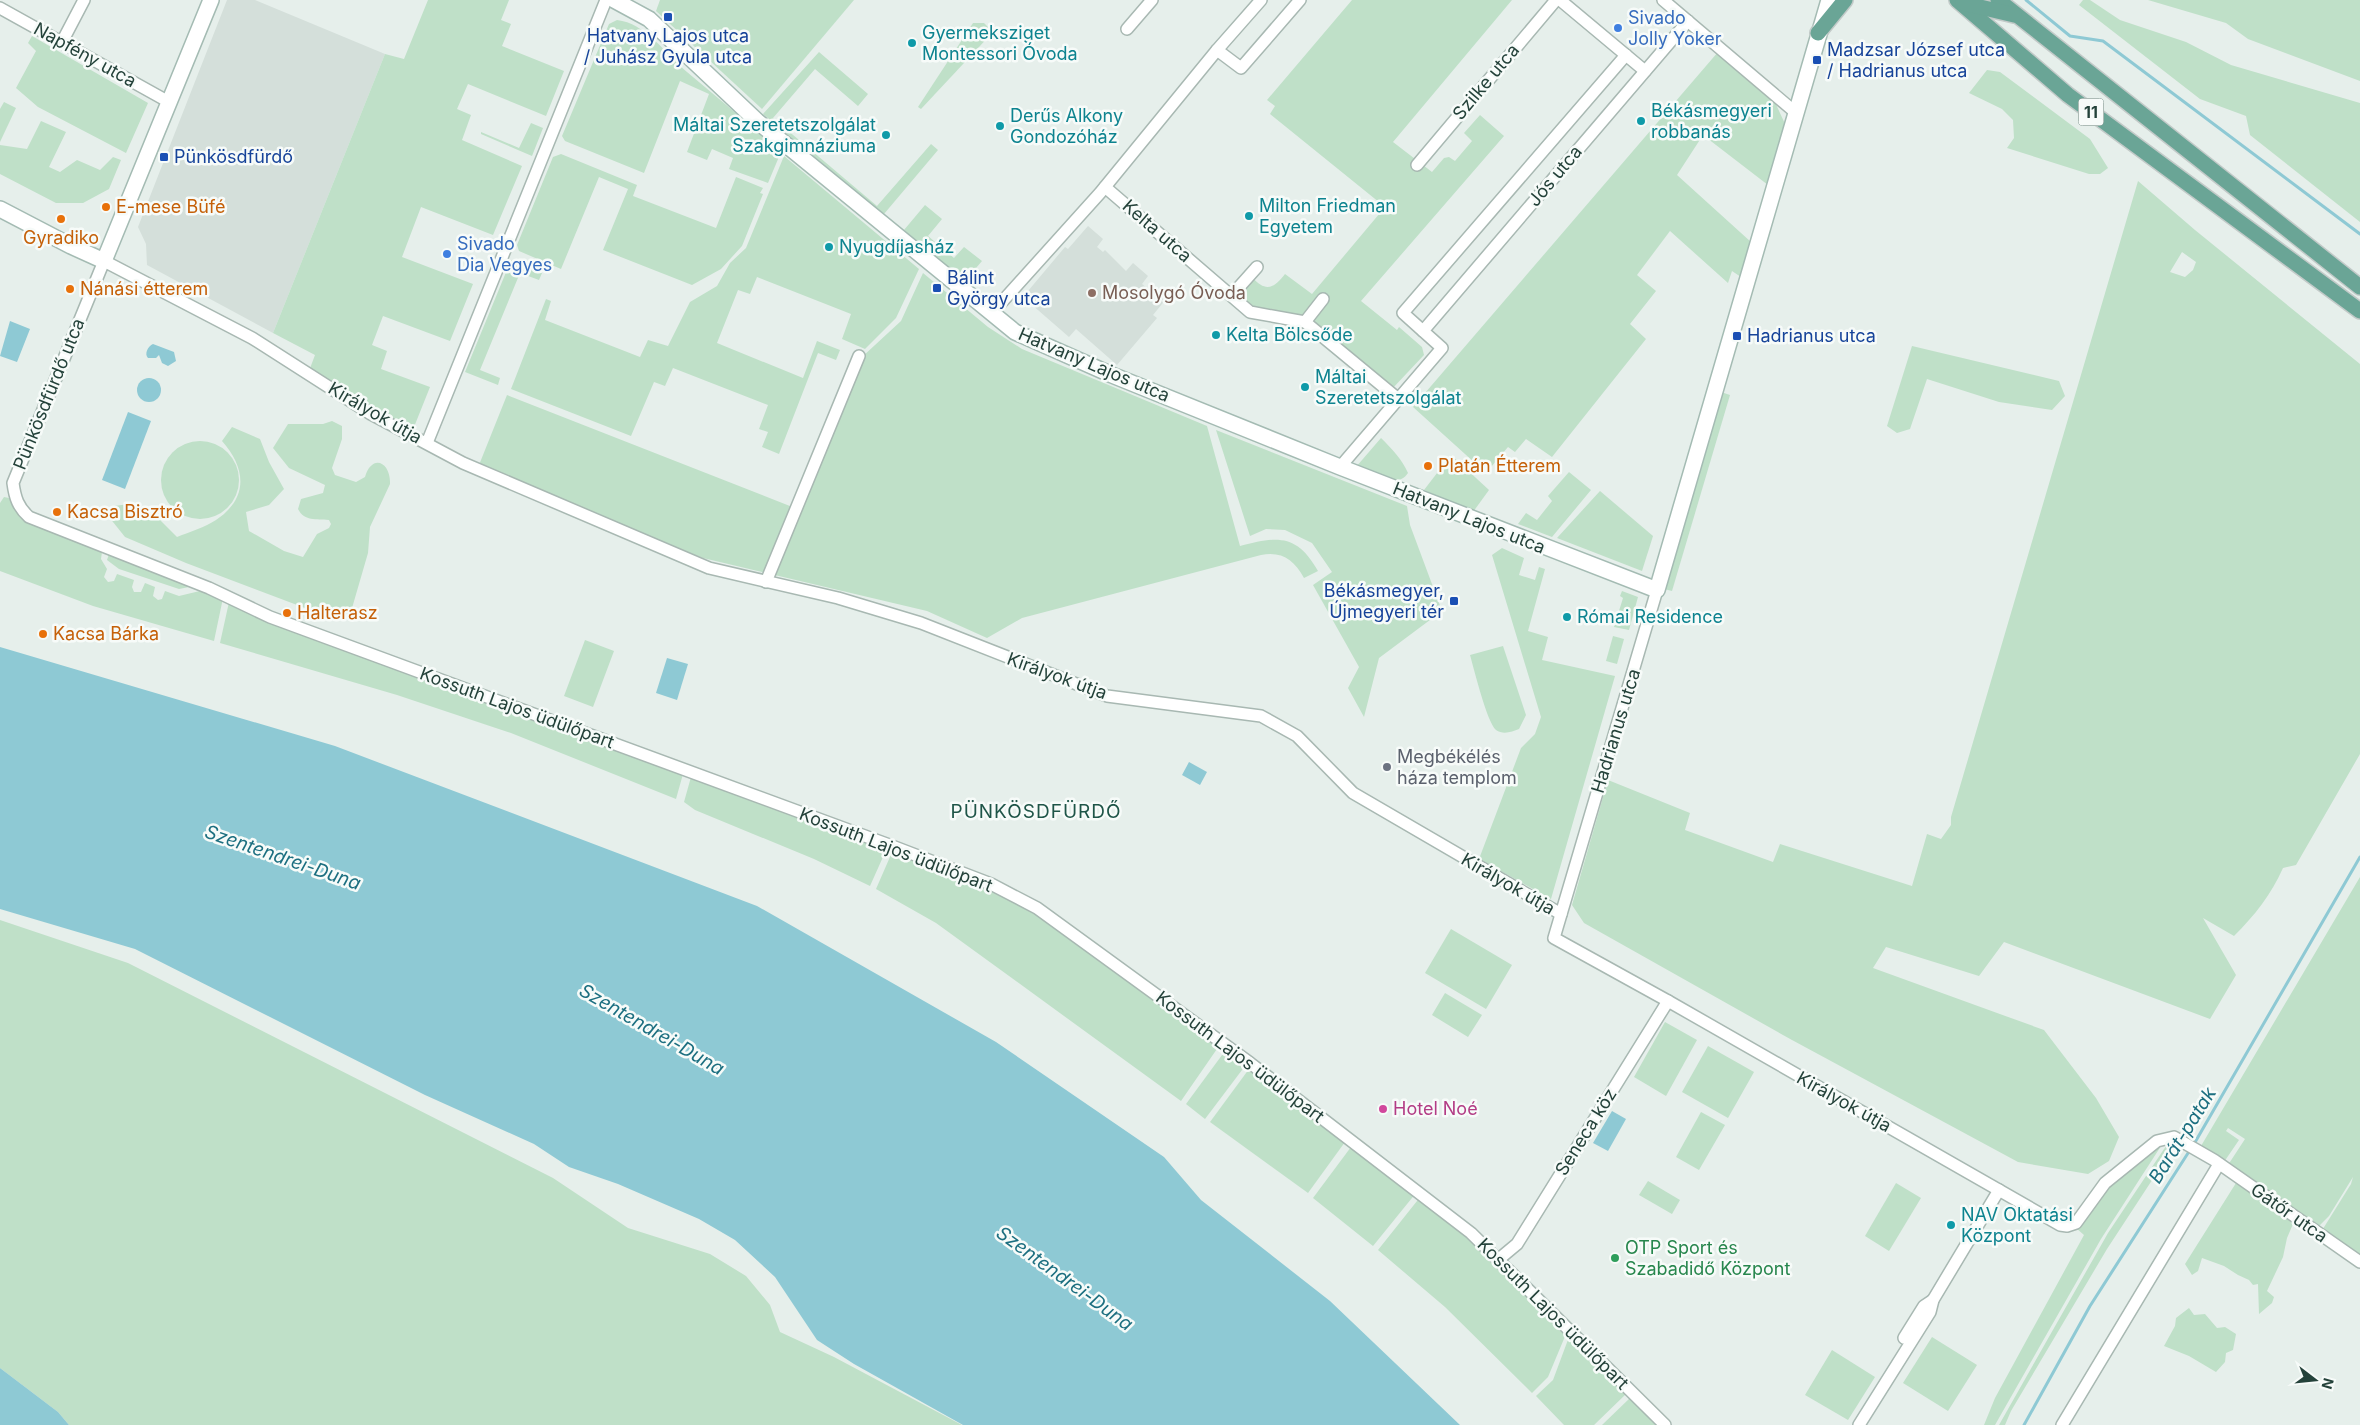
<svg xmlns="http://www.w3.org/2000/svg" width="2360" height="1425" font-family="Inter,sans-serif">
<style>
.built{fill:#d4dfda}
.green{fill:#bfe0c8;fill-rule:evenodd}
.water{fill:#8ec9d4}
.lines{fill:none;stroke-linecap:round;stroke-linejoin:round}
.stream{stroke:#8ec9d4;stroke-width:3}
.street-casing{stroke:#a8b8b2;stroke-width:14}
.secondary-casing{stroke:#a4bbb3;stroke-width:18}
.primary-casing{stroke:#c2cac8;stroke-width:18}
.street{stroke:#fff;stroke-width:11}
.secondary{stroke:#fff;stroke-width:15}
.primary{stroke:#6aa596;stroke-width:15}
.transit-dot{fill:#1a4fb4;stroke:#f7fbf9;stroke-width:2}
.shop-dot{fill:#3f7fe0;stroke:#f7fbf9;stroke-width:2}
.culture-dot{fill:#0f9aa8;stroke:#f7fbf9;stroke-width:2}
.food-dot{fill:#e8710a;stroke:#f7fbf9;stroke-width:2}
.education-dot{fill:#8d6e63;stroke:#f7fbf9;stroke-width:2}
.worship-dot{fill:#6b7280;stroke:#f7fbf9;stroke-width:2}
.hotel-dot{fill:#d1479c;stroke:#f7fbf9;stroke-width:2}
.leisure-dot{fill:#2e9e5b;stroke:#f7fbf9;stroke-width:2}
.labels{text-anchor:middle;stroke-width:5;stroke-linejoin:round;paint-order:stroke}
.shield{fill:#f7fbf9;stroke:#637a73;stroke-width:1}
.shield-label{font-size:16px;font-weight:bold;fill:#24423a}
.shop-label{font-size:18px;fill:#366cbe;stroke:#f7fbf9;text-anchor:start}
.culture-label{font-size:18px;fill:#0d838f;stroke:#f7fbf9;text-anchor:start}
.transit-label{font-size:18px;fill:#164399;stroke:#f7fbf9;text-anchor:start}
.street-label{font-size:18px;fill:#24423a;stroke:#f7fbf9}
.food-label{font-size:18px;fill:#c56008;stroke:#f7fbf9;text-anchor:start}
.education-label{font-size:18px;fill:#785e54;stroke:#f7fbf9;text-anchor:start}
.worship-label{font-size:18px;fill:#5b616d;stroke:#f7fbf9;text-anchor:start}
.hotel-label{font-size:18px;fill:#b23c85;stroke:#f7fbf9;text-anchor:start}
.leisure-label{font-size:18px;fill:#27864d;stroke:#f7fbf9;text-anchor:start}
.neighbourhood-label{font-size:19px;letter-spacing:1px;fill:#1f5548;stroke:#f7fbf9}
.water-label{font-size:19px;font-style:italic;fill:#1c6f80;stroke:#f7fbf9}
</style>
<rect width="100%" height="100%" fill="#e6efeb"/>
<g class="built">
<path d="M227,0H255L385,54L273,333L147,265L146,244L138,227Z"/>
<path d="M1088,226L1103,239L1097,247L1103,252L1105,250L1126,271L1133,263L1148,276L1142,284L1148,289L1150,286L1166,299L1153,315L1157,318L1117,365L1076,329L1069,337L1023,297L1065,247L1068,249Z"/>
</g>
<g class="green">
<path d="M428,0H509L501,20L511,24L502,46L564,71L546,116L468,84L457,109L471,115L462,140L522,166L493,235L421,207L402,257L473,284L450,341L383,316L372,345L387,351L381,369L430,387L412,432L309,371L315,355L273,333L385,54L404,59Z"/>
<path d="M660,0H854L762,109L656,11Z"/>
<path d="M1352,0H1512L1393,142L1432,172L1444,158L1449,157L1455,161L1472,141L1464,133L1480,115L1504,136L1361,301L1397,330L1399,327L1422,347L1424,355L1392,389L1304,316L1300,314L1298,317C1277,313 1248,313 1240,290L1252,277C1266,293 1274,288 1285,274L1312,294L1385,207L1270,114L1275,106L1267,100Z"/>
<path d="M2083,0H2090L2120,20L2186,42L2231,65L2360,103V222L2250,135L2246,116L2200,99L2079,5Z"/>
<path d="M2148,0H2360V81L2248,39L2226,23Z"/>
<path d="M617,20C645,23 666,54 687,72C718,98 750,125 781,152L768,183L729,169L733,158L712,149L707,160L687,152L709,94L680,81L644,173L565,141L562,136L609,24Z"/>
<path d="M973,23H984L993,32L921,109L918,107Z"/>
<path d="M32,36L148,103L126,153L38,107L16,88L36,51L28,43Z"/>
<path d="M819,52L868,94L858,106L815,69L773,118L877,206L931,144L938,150L884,214L763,114Z"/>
<path d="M1718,52L1773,98L1786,126L1768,185L1703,135L1677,175L1751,242L1741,277L1732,271L1728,283L1670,231L1637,275L1656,291L1630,324L1646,339L1552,457L1526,439L1515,452L1508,447L1486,473L1413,407Z"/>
<path d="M1987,70L2000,72L2090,139L2108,168L2100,174H2089L2007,148L2014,138L2013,120L2002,109L1969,93Z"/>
<path d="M4,102L16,108L0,142V109Z"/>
<path d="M41,121L66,132L49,167L60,172L77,160L100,170L113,157L121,160L109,189L83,203H56L0,174V145L27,149Z"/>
<path d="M531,123L543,128L532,156L481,134V132L519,148Z"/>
<path d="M561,154L637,185L633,196L716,228L736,177L763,188L760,193L763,194L742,246L721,269L692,285L603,250L628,189L599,177L561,269L519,251L517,245L553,157Z"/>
<path d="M784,156L919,269L896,318L865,349L842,339L851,314L757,277L750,294L738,290L717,343L803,378L817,341L840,350L836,360L818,353L779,454L762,447L768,432L759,429L768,405L673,368L665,386L654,382L631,436L511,389L546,299L551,301L545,320L640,357L648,340L668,346L690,302L717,286L730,263L746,248Z"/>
<path d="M2138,181L2195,230L2360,364V754L2296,865L2283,868C2271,895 2255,915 2234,936L2203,918L2236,975L2210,1019L2004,942L1979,976L1886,947L1873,968L2044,1030L2096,1098L2119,1137L2109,1161L2088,1174L2018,1162L1792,1040L1584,923L1572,905L1608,780L1690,813L1685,830L1773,862L1780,844L1912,886L1927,834L1941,839L1951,825V817ZM2182,252L2196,262L2193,270L2185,277L2170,272Z"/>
<path d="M925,205L942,219L928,236L954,258L964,247L982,261L964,282L904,230Z"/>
<path d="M511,260L542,273L539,280L520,273L480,370L500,378L498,385L465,372Z"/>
<path d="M923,273L988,327L1022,349L1207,426L1240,546C1278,536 1297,534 1318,571L1304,578C1294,560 1282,551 1261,555L1022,618L987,638L927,611L703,558L562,503L479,465L507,395L800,510L862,357L901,321Z"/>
<path d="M1912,346L2059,381L2065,396L2052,410L1999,402L1927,379L1910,429L1897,433L1887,426Z"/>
<path d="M1721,392L1730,395L1672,591L1664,589Z"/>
<path d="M332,421L342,426V439L332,468L335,475L356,482L365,477C372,453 391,462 390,484L370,527L368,553L350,615L313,611L186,563L125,537L109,517L114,506L137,503L159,519L177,537C190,532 205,527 216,520C249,498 246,468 222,441L232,427L260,439L269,462L284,489L269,505L246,512L249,531L284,551L303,557L317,534L329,528L331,524L329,520C316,519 304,521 298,509L301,499L323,493L325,485L289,468L273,448L288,424H323Z"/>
<path d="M1216,430L1407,506L1410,525L1442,611L1379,658L1364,717L1348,688L1359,667L1313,585L1332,572L1312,543L1285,530L1266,529L1250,536Z"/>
<path d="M1381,438C1392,449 1402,459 1408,473C1397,490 1372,473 1356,467Z"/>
<circle cx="200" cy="480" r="39"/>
<path d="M1451,455L1489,490L1473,512L1424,490Z"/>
<path d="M1569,472L1591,490L1552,537L1518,524L1526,513L1537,520L1552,501L1548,496Z"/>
<path d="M1600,491L1653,536L1642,571L1557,538Z"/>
<path d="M4,497L9,498L15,508L102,552L101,559L107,569L104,577L108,582L114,581L117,574L134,580L132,587L134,592H141L145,583L155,587L153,596L158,600L162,599L165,591L179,596L204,590L223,598L214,641L93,606L0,571V503Z"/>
<path d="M1502,548L1524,558L1519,575L1535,580L1539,567L1545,569L1528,631L1548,637L1542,660L1615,676L1551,899L1479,859L1521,748L1535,734L1541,717L1492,555Z"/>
<path d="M109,554L189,584V587L179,589L119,569L107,560Z"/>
<path d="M1622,591L1638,597L1629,630L1614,627L1623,598L1620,596Z"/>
<path d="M229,602L248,613L287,630L683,774L676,799L511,733L397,695L220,643Z"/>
<path d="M1613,636L1624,639L1617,664L1606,661Z"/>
<path d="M585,640L614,651L593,707L564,696Z"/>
<path d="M1503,646L1526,715L1519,729C1512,732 1503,735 1496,730C1487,722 1474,669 1470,655Z"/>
<path d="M691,777L887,848L870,886L814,859L695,810L684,802Z"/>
<path d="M893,850L1026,906L1219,1046L1181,1101L936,923L876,889Z"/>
<path d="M2360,877V1258L2321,1232L2351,1184L2353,1177L2329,1216L2317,1228L2228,1165L2245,1139L2228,1128L2226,1131L2239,1140L2224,1162L2201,1146Z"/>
<path d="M0,920L128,963L553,1178L628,1228L710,1254L746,1276L770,1305L780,1332L834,1357L962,1425H69L58,1412L0,1368Z"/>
<path d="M1451,929L1512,965L1486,1009L1425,973Z"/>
<path d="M1445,993L1482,1015L1468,1037L1432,1015Z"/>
<path d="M1665,1022L1697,1040L1666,1096L1634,1077Z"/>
<path d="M1708,1046L1754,1072L1728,1118L1682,1092Z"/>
<path d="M1225,1051L1245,1066L1205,1119L1186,1104Z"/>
<path d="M1249,1069L1345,1142L1308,1193L1210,1122Z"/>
<path d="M1701,1112L1725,1125L1699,1170L1676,1157Z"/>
<path d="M2177,1142L2107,1249L2011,1411L2005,1425H1999L2108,1233L2164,1149L2169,1143Z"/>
<path d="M2163,1143L2101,1239L1995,1425H1984L1995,1398L2084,1235L2076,1228L2104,1187Z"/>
<path d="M1351,1147L1416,1193L1373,1246L1313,1198Z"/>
<path d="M1648,1181L1680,1200L1672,1214L1639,1195Z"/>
<path d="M1896,1183L1921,1198L1889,1251L1865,1236Z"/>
<path d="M2236,1183L2245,1187L2290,1219L2293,1224L2287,1238L2283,1257L2267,1291L2274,1297L2272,1303L2259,1314L2258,1284L2253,1285L2249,1280L2238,1275L2224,1266L2202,1258L2198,1271L2192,1275L2185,1264Z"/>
<path d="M1421,1196L1465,1233L1566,1334L1548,1377L1532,1393L1445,1307L1378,1250Z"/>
<path d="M2189,1308L2194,1315L2205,1314L2217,1328L2225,1327L2236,1334L2233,1350L2226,1353L2225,1362L2216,1372L2189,1356L2164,1346L2175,1326L2176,1318Z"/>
<path d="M1569,1337L1626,1394L1594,1425H1564L1536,1396L1553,1380Z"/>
<path d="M1932,1337L1977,1365L1948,1411L1903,1383Z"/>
<path d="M1832,1350L1875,1377L1848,1420L1805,1395Z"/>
<path d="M1630,1398L1657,1425H1602Z"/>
</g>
<g class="water">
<path d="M10,321L30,329L17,362L0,356Z"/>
<path d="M153,344L174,352L176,361L168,366L162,363L159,355L156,358H148C144,354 148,346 153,344Z"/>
<circle cx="149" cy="390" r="12"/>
<path d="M128,412L151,421L125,489L102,480Z"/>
<path d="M0,647L335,746L757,906L996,1042L1164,1157L1201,1200L1330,1301L1460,1425H963L854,1364L817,1340L775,1277L735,1240L699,1219L618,1184L569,1167L534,1144L425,1095L135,949L0,909Z"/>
<path d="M667,658L688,664L677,700L656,693Z"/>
<path d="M1189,762L1207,772L1200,785L1182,775Z"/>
<path d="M1612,1111L1626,1119L1608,1151L1593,1143Z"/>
<path d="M0,1368L58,1412L69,1425H0Z"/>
</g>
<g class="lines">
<g class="stream">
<path d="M2026,0L2070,36L2103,41L2360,234"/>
<path d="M2194,1144L2360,857"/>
<path d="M2024,1425L2090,1306L2190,1150"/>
</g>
<g class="street-casing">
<g id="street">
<path d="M1560,0L1645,71"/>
<path d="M1663,0L1795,112"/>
<path d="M0,8L169,102"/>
<path d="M1127,29L1152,0"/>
<path d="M62,42L84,0"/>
<path d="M1217,50L1241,68L1300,0"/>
<path d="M1417,165L1556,0"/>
<path d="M1105,187L1250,312L1305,322L1397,398"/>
<path d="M1232,295L1257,267"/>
<path d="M991,314L1100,193L1217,50L1261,0"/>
<path d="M1305,322L1323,299"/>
<path d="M1423,331L1403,313L1626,55"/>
<path d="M427,443L606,0"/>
<path d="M1340,467L1442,348L1423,331L1688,21"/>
<path d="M766,582L859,356"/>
<path d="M1657,590L1554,938L1668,1001L2060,1225L2067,1226L2076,1223L2105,1183L2157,1141L2174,1137L2214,1160L2360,1262"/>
<path d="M1561,914L1353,793L1297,736L1261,716L1107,696L921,623L838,598L709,568L463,463L371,414L252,338L104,261L13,483C15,498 18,507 29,517L209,588L270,617L892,846L991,884L1037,908L1250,1063L1471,1233L1665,1425"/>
<path d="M1499,1259L1517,1244L1668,1001"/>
<path d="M1904,1338L1924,1306L1933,1300"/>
<path d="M1859,1425L1930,1312L1933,1300L1999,1190"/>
<path d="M2062,1425L2219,1164"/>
</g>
</g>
<g class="secondary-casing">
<g id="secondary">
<path d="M614,0L649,19L757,121L1015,332L1112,375L1340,467L1657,590L1829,0"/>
<path d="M0,209L71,246L104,261L211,0"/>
</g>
</g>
<g class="primary-casing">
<g id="primary">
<path d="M1957,0L2068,95L2360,311"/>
<path d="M1998,0L2360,287"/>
<path d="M1963,3L2014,15"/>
<path d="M1818,33L1845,0"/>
</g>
</g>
<use href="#street" class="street"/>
<use href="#secondary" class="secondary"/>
<use href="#primary" class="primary"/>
</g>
<g class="transit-dot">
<rect x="663" y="12" width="10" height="10" rx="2.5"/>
<rect x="1812" y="55" width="10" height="10" rx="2.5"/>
<rect x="159" y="152" width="10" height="10" rx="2.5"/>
<rect x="932" y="283" width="10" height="10" rx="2.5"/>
<rect x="1732" y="331" width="10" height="10" rx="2.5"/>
<rect x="1449" y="596" width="10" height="10" rx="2.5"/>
</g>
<g class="shop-dot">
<circle cx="1618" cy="28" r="5"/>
<circle cx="447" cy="254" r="5"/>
</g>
<g class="culture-dot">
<circle cx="912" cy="43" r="5"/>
<circle cx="1641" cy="121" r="5"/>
<circle cx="1000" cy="126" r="5"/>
<circle cx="886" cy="135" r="5"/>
<circle cx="1249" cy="216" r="5"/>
<circle cx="829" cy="247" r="5"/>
<circle cx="1216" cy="335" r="5"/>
<circle cx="1305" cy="387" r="5"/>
<circle cx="1567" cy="617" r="5"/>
<circle cx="1951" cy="1225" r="5"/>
</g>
<g class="food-dot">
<circle cx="106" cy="207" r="5"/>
<circle cx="61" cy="219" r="5"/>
<circle cx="70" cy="289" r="5"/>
<circle cx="1428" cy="466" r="5"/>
<circle cx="57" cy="512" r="5"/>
<circle cx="287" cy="613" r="5"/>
<circle cx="43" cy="634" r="5"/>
</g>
<circle class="education-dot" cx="1092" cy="293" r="5"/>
<circle class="worship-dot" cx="1387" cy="767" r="5"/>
<circle class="hotel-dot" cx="1383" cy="1109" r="5"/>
<circle class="leisure-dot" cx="1615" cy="1258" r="5"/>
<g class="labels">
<rect class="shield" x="2078.5" y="98.5" width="25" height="27" rx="4"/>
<g class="shield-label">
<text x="2091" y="118">11</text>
</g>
<g class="shop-label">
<text x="1628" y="24">Sivado<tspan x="1628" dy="21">Jolly Yoker</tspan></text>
<text x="457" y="250">Sivado<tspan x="457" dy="21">Dia Vegyes</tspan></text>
</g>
<g class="culture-label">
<text x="922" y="39">Gyermeksziget<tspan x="922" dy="21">Montessori Óvoda</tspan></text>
<text x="1651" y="117">Békásmegyeri<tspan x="1651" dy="21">robbanás</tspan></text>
<text x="1010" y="122">Derűs Alkony<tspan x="1010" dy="21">Gondozóház</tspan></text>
<text x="876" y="131" text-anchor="end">Máltai Szeretetszolgálat<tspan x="876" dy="21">Szakgimnáziuma</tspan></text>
<text x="1259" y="212">Milton Friedman<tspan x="1259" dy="21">Egyetem</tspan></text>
<text x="839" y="253">Nyugdíjasház</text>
<text x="1226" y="341">Kelta Bölcsőde</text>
<text x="1315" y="383">Máltai<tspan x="1315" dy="21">Szeretetszolgálat</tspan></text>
<text x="1577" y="623">Római Residence</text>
<text x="1961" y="1221">NAV Oktatási<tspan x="1961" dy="21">Központ</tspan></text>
</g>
<g class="transit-label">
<text x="668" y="42" text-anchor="middle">Hatvany Lajos utca<tspan x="668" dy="21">/ Juhász Gyula utca</tspan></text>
<text x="1827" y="56">Madzsar József utca<tspan x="1827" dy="21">/ Hadrianus utca</tspan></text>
<text x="174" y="163">Pünkösdfürdő</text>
<text x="947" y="284">Bálint<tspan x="947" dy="21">György utca</tspan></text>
<text x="1747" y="342">Hadrianus utca</text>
<text x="1444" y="597" text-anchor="end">Békásmegyer,<tspan x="1444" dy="21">Újmegyeri tér</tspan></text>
</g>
<g class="street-label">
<text transform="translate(85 55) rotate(29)" y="6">Napfény utca</text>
<text transform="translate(1486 82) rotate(-50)" y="6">Szilke utca</text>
<text transform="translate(1555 176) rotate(-50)" y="6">Jós utca</text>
<text transform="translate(1157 231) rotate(41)" y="6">Kelta utca</text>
<text transform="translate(1094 365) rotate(23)" y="6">Hatvany Lajos utca</text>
<text transform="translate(49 394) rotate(-68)" y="6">Pünkösdfürdő utca</text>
<text transform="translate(375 413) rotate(30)" y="6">Királyok útja</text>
<text transform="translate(1469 518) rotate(22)" y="6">Hatvany Lajos utca</text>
<text transform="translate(1057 676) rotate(20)" y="6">Királyok útja</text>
<text transform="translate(517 708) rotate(20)" y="6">Kossuth Lajos üdülőpart</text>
<text transform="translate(1616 731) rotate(-73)" y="6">Hadrianus utca</text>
<text transform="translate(896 850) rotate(21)" y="6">Kossuth Lajos üdülőpart</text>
<text transform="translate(1508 884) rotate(30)" y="6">Királyok útja</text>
<text transform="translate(1240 1057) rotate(37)" y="6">Kossuth Lajos üdülőpart</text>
<text transform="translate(1844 1102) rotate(29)" y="6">Királyok útja</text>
<text transform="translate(1586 1132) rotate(-58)" y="6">Seneca köz</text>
<text transform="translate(2289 1213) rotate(35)" y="6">Gátőr utca</text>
<text transform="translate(1553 1314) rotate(45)" y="6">Kossuth Lajos üdülőpart</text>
</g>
<g class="food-label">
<text x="116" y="213">E-mese Büfé</text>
<text x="61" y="244" text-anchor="middle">Gyradiko</text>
<text x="80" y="295">Nánási étterem</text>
<text x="1438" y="472">Platán Étterem</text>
<text x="67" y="518">Kacsa Bisztró</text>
<text x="297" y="619">Halterasz</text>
<text x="53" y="640">Kacsa Bárka</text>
</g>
<g class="education-label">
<text x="1102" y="299">Mosolygó Óvoda</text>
</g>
<g class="worship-label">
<text x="1397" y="763">Megbékélés<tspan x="1397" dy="21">háza templom</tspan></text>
</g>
<g class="hotel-label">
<text x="1393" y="1115">Hotel Noé</text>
</g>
<g class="leisure-label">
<text x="1625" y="1254">OTP Sport és<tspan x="1625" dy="21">Szabadidő Központ</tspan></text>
</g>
<g class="neighbourhood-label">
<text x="1036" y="818">PÜNKÖSDFÜRDŐ</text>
</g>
<g class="water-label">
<text transform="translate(283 857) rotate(19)" y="7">Szentendrei-Duna</text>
<text transform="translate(652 1029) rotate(30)" y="7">Szentendrei-Duna</text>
<text transform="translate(2182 1135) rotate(-58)" y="7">Barát-patak</text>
<text transform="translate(1065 1278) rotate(36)" y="7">Szentendrei-Duna</text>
</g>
</g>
<g transform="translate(2315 1380) rotate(106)" stroke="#f7fbf9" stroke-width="4" paint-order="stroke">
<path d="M0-4L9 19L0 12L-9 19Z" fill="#24423a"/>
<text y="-8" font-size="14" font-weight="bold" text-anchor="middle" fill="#24423a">N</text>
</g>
</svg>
